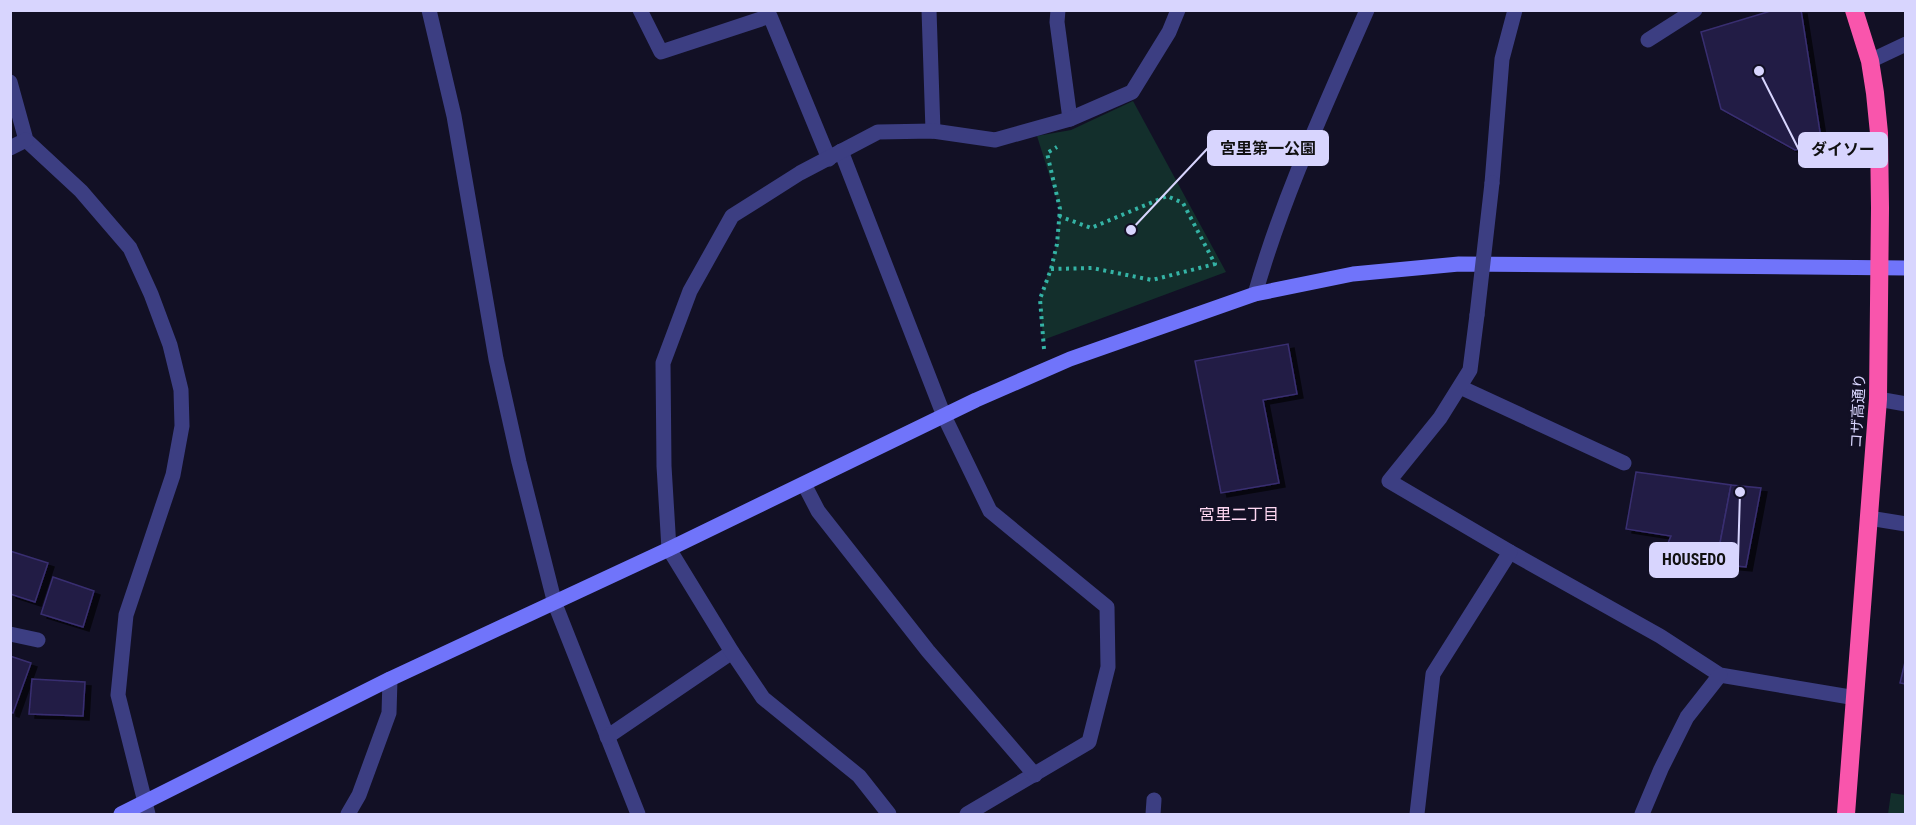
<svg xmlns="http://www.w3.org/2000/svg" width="1916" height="825" font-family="'Roboto Condensed','Noto Sans JP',sans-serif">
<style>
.green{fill:#132f2c}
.building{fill:#231c45;stroke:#392f71;stroke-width:1.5;filter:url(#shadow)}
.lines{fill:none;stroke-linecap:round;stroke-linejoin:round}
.path{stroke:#34b3a5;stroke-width:4;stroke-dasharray:3 4.5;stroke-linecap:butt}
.street{stroke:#3c3e82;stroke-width:15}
.secondary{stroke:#7074fa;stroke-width:15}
.highway{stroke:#f955ac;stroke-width:18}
.street-bridge{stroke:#3c3e82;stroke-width:15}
.labels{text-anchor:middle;stroke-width:5;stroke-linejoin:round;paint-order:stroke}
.street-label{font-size:15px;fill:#d8d5fe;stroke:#121025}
.neighbourhood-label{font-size:16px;fill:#fed7f2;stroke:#121025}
.leader{fill:none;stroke:#d8d5fe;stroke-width:2}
.callout-dot{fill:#d8d5fe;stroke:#121025;stroke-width:2}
.callout{fill:#d8d5fe;stroke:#d8d5fe;stroke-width:2}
.callout-label{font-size:16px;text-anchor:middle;font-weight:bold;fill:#111}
</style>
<defs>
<filter id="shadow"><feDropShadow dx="6" dy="4" stdDeviation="0" flood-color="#0009"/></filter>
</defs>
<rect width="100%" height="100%" fill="#121025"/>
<g class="green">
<path d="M1133,101L1226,272L1043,340L1040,299L1057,244L1060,209L1037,136L1071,130Z"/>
<path d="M1891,793L1905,795V814H1888Z"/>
</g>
<g class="building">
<path d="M1774,10H1801L1822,145L1795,150L1721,109L1701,32Z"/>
<path d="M1288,344L1297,394L1263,400L1279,483L1221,493L1195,361Z"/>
<path d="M1636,472L1731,485L1716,564L1681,557L1682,546L1668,543L1671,536L1626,529Z"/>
<path d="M1731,485L1761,488L1746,567L1716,564Z"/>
<path d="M10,551L48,563L35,602L10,594Z"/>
<path d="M53,577L94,591L83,627L41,614Z"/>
<path d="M10,656L31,663L13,713L10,712Z"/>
<path d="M1906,658V684L1900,683Z"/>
<path d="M32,679L85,682L83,716L29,714Z"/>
</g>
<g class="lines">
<g class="path">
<path d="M1051,269L1092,268L1152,280L1215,264L1183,203L1167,196L1091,228L1059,216"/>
<path d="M1044,349L1040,299L1051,269L1057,244L1060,209L1047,153L1057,147"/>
</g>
<g class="street">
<path d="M429,10L454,116L496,359L519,462L555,604L638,814"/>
<path d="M640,10L661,52L770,16L829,159"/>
<path d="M929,10L933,131"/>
<path d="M1058,10L1057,22L1070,119"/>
<path d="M1648,40L1695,10"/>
<path d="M1870,61L1906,44"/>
<path d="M10,82L26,140L81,191L130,248L151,294L170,345L181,390L182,426L173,475L126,615L118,695L148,814"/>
<path d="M10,148L26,140"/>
<path d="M841,151L944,416L990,511L1107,607L1108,667L1089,742L967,814"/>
<path d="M1492,183L1502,59L1515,10"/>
<path d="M1255,294C1283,196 1326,104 1367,10"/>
<path d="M1460,387L1624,463"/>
<path d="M1878,399L1906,404"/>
<path d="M804,484L818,511L928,651L1035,775"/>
<path d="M1869,518L1906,524"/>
<path d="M1510,552L1660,636L1720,675L1856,698"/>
<path d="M10,634L38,640"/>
<path d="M607,737L732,652"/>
<path d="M348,814L359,795L389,713L390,679"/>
<path d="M889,814L859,776L763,698L732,652L669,549L664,466L663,363L690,291L732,216L800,173L878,132L933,131L995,140L1070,119L1132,92L1169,32L1178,10"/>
<path d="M1153,814L1154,800"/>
<path d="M1417,814L1433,674L1510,552L1389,481L1440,418L1470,370L1477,315"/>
<path d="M1642,814L1661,769L1687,717L1720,675"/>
</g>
<path class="secondary" d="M121,814L390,679L669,549L976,400L1070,359L1255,294L1353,274L1459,264L1906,268"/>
<path class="highway" d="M1846,814L1878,399L1880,208L1879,133L1875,93L1870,61L1854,10"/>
<path class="street-bridge" d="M1477,315L1492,183"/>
</g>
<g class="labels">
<g class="street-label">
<text transform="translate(1858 411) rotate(-87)" y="5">コザ高通り</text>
</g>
<g class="neighbourhood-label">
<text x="1239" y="520">宮里二丁目</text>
</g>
</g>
<path class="leader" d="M1131 230L1208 148M1759 71L1799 150M1740 492L1738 560"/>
<g class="callout-dot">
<circle cx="1131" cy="230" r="6"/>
<circle cx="1759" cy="71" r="6"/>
<circle cx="1740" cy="492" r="6"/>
</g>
<g class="callout">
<rect x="1208" y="131" width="120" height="34" rx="6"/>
<rect x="1799" y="133" width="88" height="34" rx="6"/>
<rect x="1650" y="543" width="88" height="34" rx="6"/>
</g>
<g class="callout-label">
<text x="1268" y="154">宮里第一公園</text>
<text x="1843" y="155">ダイソー</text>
<text x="1694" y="565">HOUSEDO</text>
</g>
<rect width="1916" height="825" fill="none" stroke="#d8d5fe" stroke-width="24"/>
</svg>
